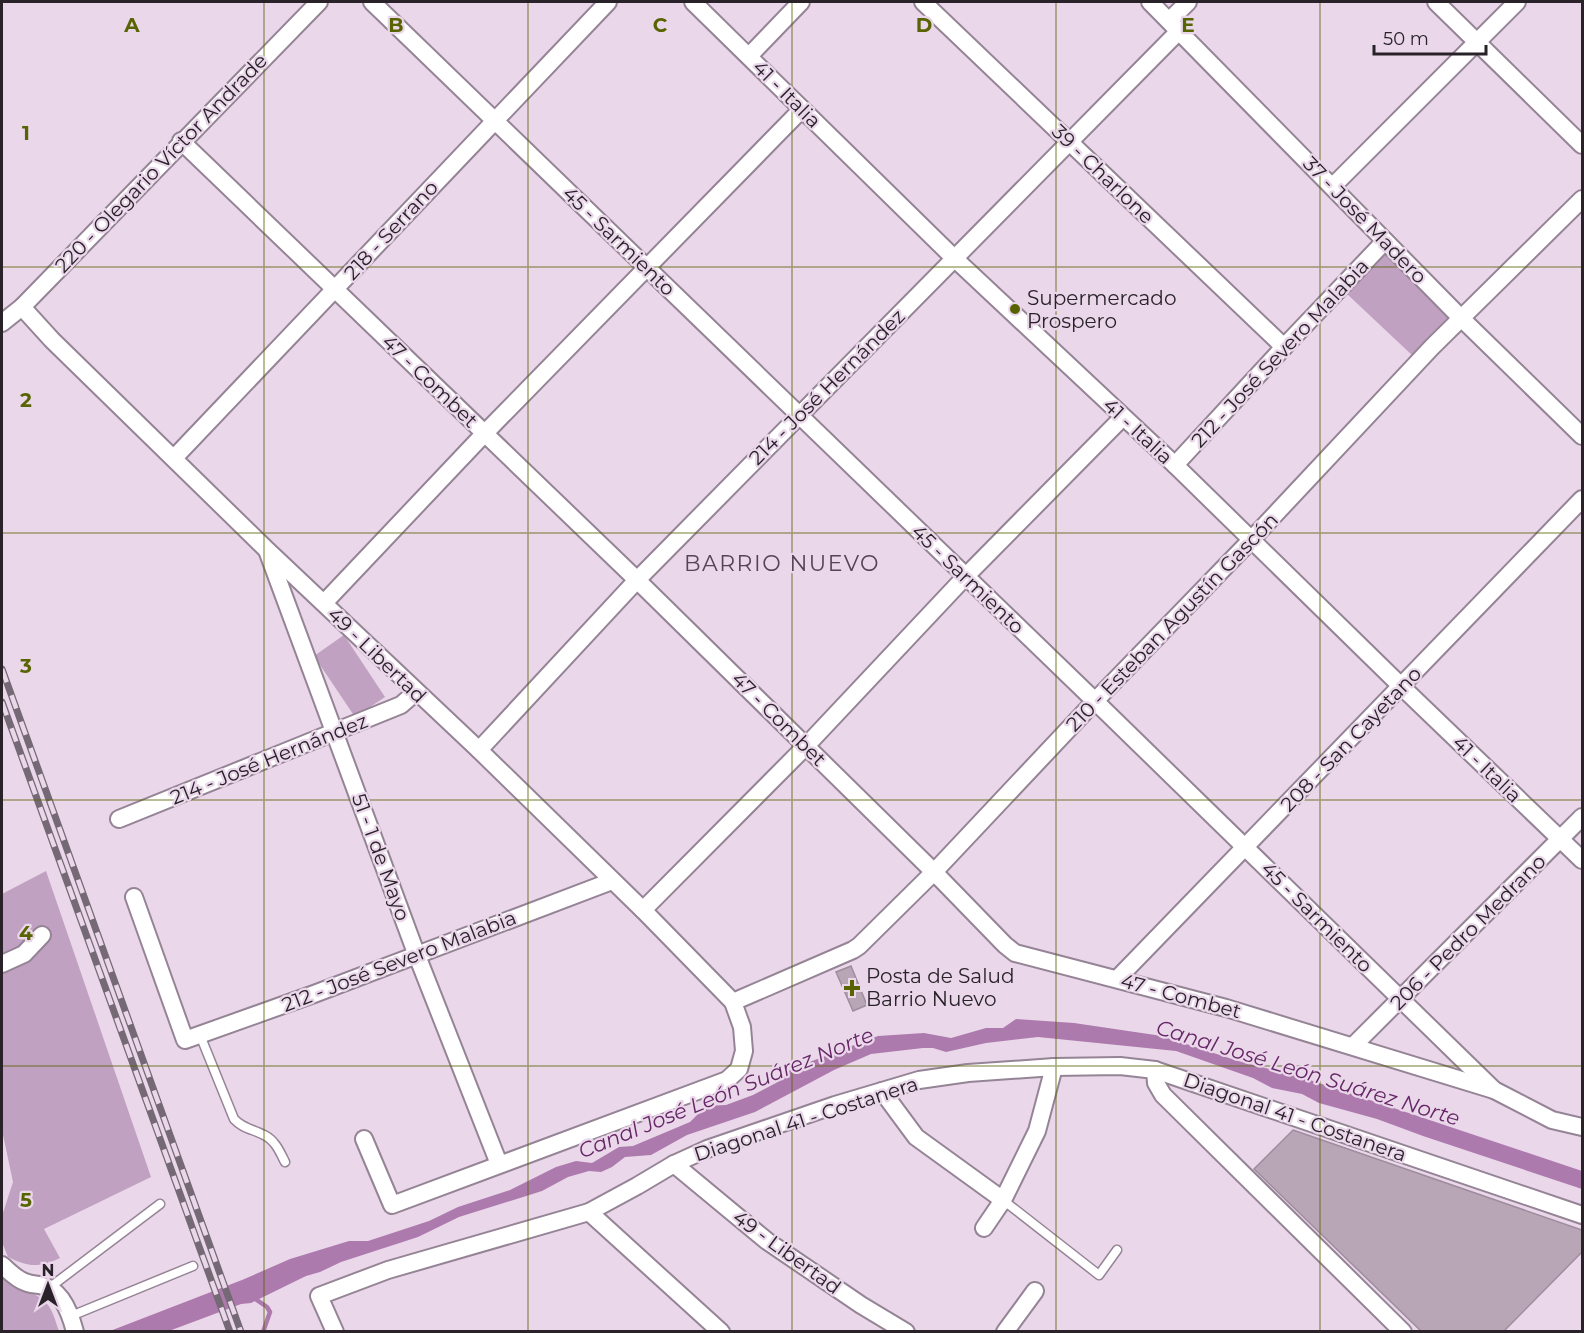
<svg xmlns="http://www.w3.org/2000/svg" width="1584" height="1333" font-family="Montserrat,sans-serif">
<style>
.green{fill:#c1a1c1}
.water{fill:#ad7aad}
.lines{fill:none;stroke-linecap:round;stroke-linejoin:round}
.stream{stroke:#ad7aad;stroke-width:4.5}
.building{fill:#b8a6b7;stroke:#9e8d9e;stroke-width:1.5}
.service-casing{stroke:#958495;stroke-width:11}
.minor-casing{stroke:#958495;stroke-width:20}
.service{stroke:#fff;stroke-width:8}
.minor{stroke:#fff;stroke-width:16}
.rail-casing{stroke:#756975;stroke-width:7}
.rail{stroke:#ead7ea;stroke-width:4.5;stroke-dasharray:14;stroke-linecap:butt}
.grid{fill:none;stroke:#586302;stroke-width:1.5;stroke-opacity:0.55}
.poi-dot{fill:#586302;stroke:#ead7ea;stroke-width:2}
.labels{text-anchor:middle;stroke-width:4.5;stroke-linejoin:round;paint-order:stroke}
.street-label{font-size:20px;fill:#292229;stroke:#ead7ea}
.poi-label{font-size:20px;fill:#292229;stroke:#ead7ea;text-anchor:start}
.water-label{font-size:21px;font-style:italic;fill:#662767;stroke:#ead7ea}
.quarter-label{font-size:22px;letter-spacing:1.5px;fill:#544554;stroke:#ead7ea}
.grid-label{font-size:20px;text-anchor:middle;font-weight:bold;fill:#586302;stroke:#ead7ea;stroke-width:4.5;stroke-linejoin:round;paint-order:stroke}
</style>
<rect width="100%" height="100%" fill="#ead7ea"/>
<g class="green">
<path d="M1384,251L1450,320L1414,357L1346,293Z"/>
<path d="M344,635L385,697L355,717L314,656Z"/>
<path d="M46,871L151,1177L44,1229L60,1258C39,1268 28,1267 8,1257L2,1242V1216L13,1182L2,1130V894Z"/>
<path d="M2,1278C14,1287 34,1291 44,1301C53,1308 55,1321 59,1331H2Z"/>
</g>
<path class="water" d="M1016,1019L1074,1023L1162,1036L1238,1061L1301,1077L1582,1171V1189L1423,1136L1377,1119L1319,1103L1302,1094L1272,1088L1253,1078L1176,1051L1038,1037L986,1043L946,1052L933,1048H923L871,1054L834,1070L755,1112L687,1135L651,1155L625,1157L612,1167L601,1172L589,1171L568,1177L542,1191L459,1217L418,1237L341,1262L320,1272L306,1276L251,1303L241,1304L169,1331H110L242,1280L290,1259L349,1241H368L429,1221L458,1207L510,1190L556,1167L576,1161L592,1163L619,1147L633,1146L690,1122L706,1106L726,1105L753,1095L776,1083L791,1069L878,1036L924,1033L951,1038L986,1028H1003Z"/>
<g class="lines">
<path class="stream" d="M254,1298L267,1307L270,1312L263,1332"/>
</g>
<g class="building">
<path d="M851,966L867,1005L853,1011L836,972Z"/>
<path d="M1293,1130L1582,1230V1252L1503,1332H1422L1254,1169Z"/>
</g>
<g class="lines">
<g class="service-casing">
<g id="service">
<path d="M200,1035L234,1119C243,1129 253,1129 264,1135C275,1140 280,1152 285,1162"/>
<path d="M1003,1200L1099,1275L1117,1250"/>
<path d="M49,1288L160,1204"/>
<path d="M71,1316L193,1266"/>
</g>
</g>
<g class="minor-casing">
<g id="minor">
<path d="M372,2L1095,701L1494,1090L1552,1120L1582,1127"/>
<path d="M693,2L954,258L1175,465L1402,687L1582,860"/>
<path d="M923,2L1284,347"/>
<path d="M1150,2L1461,318L1582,436"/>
<path d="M1436,2L1582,145"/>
<path d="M1170,20L1188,2"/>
<path d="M749,56L801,2"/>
<path d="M181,141L637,580L934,872L1005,945L1015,953L1226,1008L1494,1090"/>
<path d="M1333,186L1517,2"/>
<path d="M22,307L52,340L266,549L479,750L643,910L733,1002L742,1027L744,1051L739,1069L727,1080L392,1205L364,1139"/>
<path d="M2,323L22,307L319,2"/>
<path d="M174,458L608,2"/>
<path d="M1175,465L1284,347L1385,241"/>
<path d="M268,553L416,953L499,1164"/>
<path d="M324,603L484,434L802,109"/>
<path d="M479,750L637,580L1180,30"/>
<path d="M119,819L401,705L416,692"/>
<path d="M134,897L185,1040L314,994L612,881"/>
<path d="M643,910L806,746L965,577L1123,417"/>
<path d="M2,964L24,954L42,935"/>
<path d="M1118,978L1582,499"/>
<path d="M733,1002L853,950L859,946L934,872L1095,701L1251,540L1432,347L1582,199"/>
<path d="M1353,1046L1582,817"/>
<path d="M1155,1070L1156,1083L1163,1095L1403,1332"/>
<path d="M882,1091L916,1137L1003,1200"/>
<path d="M674,1164L767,1241L861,1305L906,1332"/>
<path d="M589,1212L721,1332"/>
<path d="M984,1228L1003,1200L1037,1131L1054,1067"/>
<path d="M2,1265C9,1271 16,1279 25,1282C31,1285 37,1284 43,1286C62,1290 71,1316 75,1332"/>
<path d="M335,1332L319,1296L388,1270L589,1212L637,1186L674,1164L707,1149L835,1105L919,1080L968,1073L1054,1067L1120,1066L1155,1070L1582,1215"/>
<path d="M1005,1332L1035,1291"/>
</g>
</g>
<use href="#service" class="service"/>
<use href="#minor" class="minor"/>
<g class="rail-casing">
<g id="rail">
<path d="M2,669L241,1332"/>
<path d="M2,702L230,1332"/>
</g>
</g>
<use href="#rail" class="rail"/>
</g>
<path class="grid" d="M264,2V1332M528,2V1332M792,2V1332M1056,2V1332M1320,2V1332M2,267H1582M2,533H1582M2,800H1582M2,1066H1582"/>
<g class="poi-dot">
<circle cx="1015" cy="309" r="6"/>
<path d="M849 979h6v6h6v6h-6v6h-6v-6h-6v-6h6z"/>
</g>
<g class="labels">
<g class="street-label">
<text transform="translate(787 94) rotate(45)" y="7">41 - Italia</text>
<text transform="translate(161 163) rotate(-46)" y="7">220 - Olegario Víctor Andrade</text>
<text transform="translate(1103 174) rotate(44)" y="7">39 - Charlone</text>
<text transform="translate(1365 220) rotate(46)" y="7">37 - José Madero</text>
<text transform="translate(391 230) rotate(-47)" y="7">218 - Serrano</text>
<text transform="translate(619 241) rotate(44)" y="7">45 - Sarmiento</text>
<text transform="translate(1280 353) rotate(-47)" y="7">212 - José Severo Malabia</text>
<text transform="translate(430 381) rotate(44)" y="7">47 - Combet</text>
<text transform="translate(827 387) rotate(-45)" y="7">214 - José Hernández</text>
<text transform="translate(1138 431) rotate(43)" y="7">41 - Italia</text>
<text transform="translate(968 579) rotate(44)" y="7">45 - Sarmiento</text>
<text transform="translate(1172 622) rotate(-46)" y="7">210 - Esteban Agustín Gascón</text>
<text transform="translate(377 655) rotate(44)" y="7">49 - Libertad</text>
<text transform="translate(779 719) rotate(45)" y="7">47 - Combet</text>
<text transform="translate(1351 739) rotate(-46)" y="7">208 - San Cayetano</text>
<text transform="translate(269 759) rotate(-22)" y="7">214 - José Hernández</text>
<text transform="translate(1487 769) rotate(44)" y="7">41 - Italia</text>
<text transform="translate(381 857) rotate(70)" y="7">51 - 1 de Mayo</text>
<text transform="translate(1317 917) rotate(45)" y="7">45 - Sarmiento</text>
<text transform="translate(1468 932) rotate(-45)" y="7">206 - Pedro Medrano</text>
<text transform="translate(399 961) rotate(-21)" y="7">212 - José Severo Malabia</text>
<text transform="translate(1181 996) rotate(15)" y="7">47 - Combet</text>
<text transform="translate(1295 1117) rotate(19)" y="7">Diagonal 41 - Costanera</text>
<text transform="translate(806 1119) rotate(-18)" y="7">Diagonal 41 - Costanera</text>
<text transform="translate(787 1252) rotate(36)" y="7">49 - Libertad</text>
</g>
<g class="poi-label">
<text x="1027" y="305">Supermercado<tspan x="1027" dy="23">Prospero</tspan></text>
<text x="866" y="983">Posta de Salud<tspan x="866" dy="23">Barrio Nuevo</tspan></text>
</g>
<g class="water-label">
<text transform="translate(1308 1073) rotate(17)" y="7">Canal José León Suárez Norte</text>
<text transform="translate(726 1093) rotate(-22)" y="7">Canal José León Suárez Norte</text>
</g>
<g class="quarter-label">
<text x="782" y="571">BARRIO NUEVO</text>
</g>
</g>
<g class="grid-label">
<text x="132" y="32">A</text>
<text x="396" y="32">B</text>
<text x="660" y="32">C</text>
<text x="924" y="32">D</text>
<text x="1188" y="32">E</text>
<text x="26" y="140">1</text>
<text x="26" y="407">2</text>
<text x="26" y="673">3</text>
<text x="26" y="940">4</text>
<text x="26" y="1207">5</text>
</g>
<rect width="1584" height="1333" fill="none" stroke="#292229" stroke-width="6"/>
<g transform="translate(48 1285)" stroke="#ead7ea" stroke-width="4.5" paint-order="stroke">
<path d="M0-4.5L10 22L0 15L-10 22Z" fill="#292229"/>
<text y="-9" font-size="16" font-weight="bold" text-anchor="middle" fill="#292229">N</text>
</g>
<path d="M1374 45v9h112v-9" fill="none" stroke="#292229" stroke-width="3"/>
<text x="1383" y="45" font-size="18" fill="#292229" stroke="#ead7ea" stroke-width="4.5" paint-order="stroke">50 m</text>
</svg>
